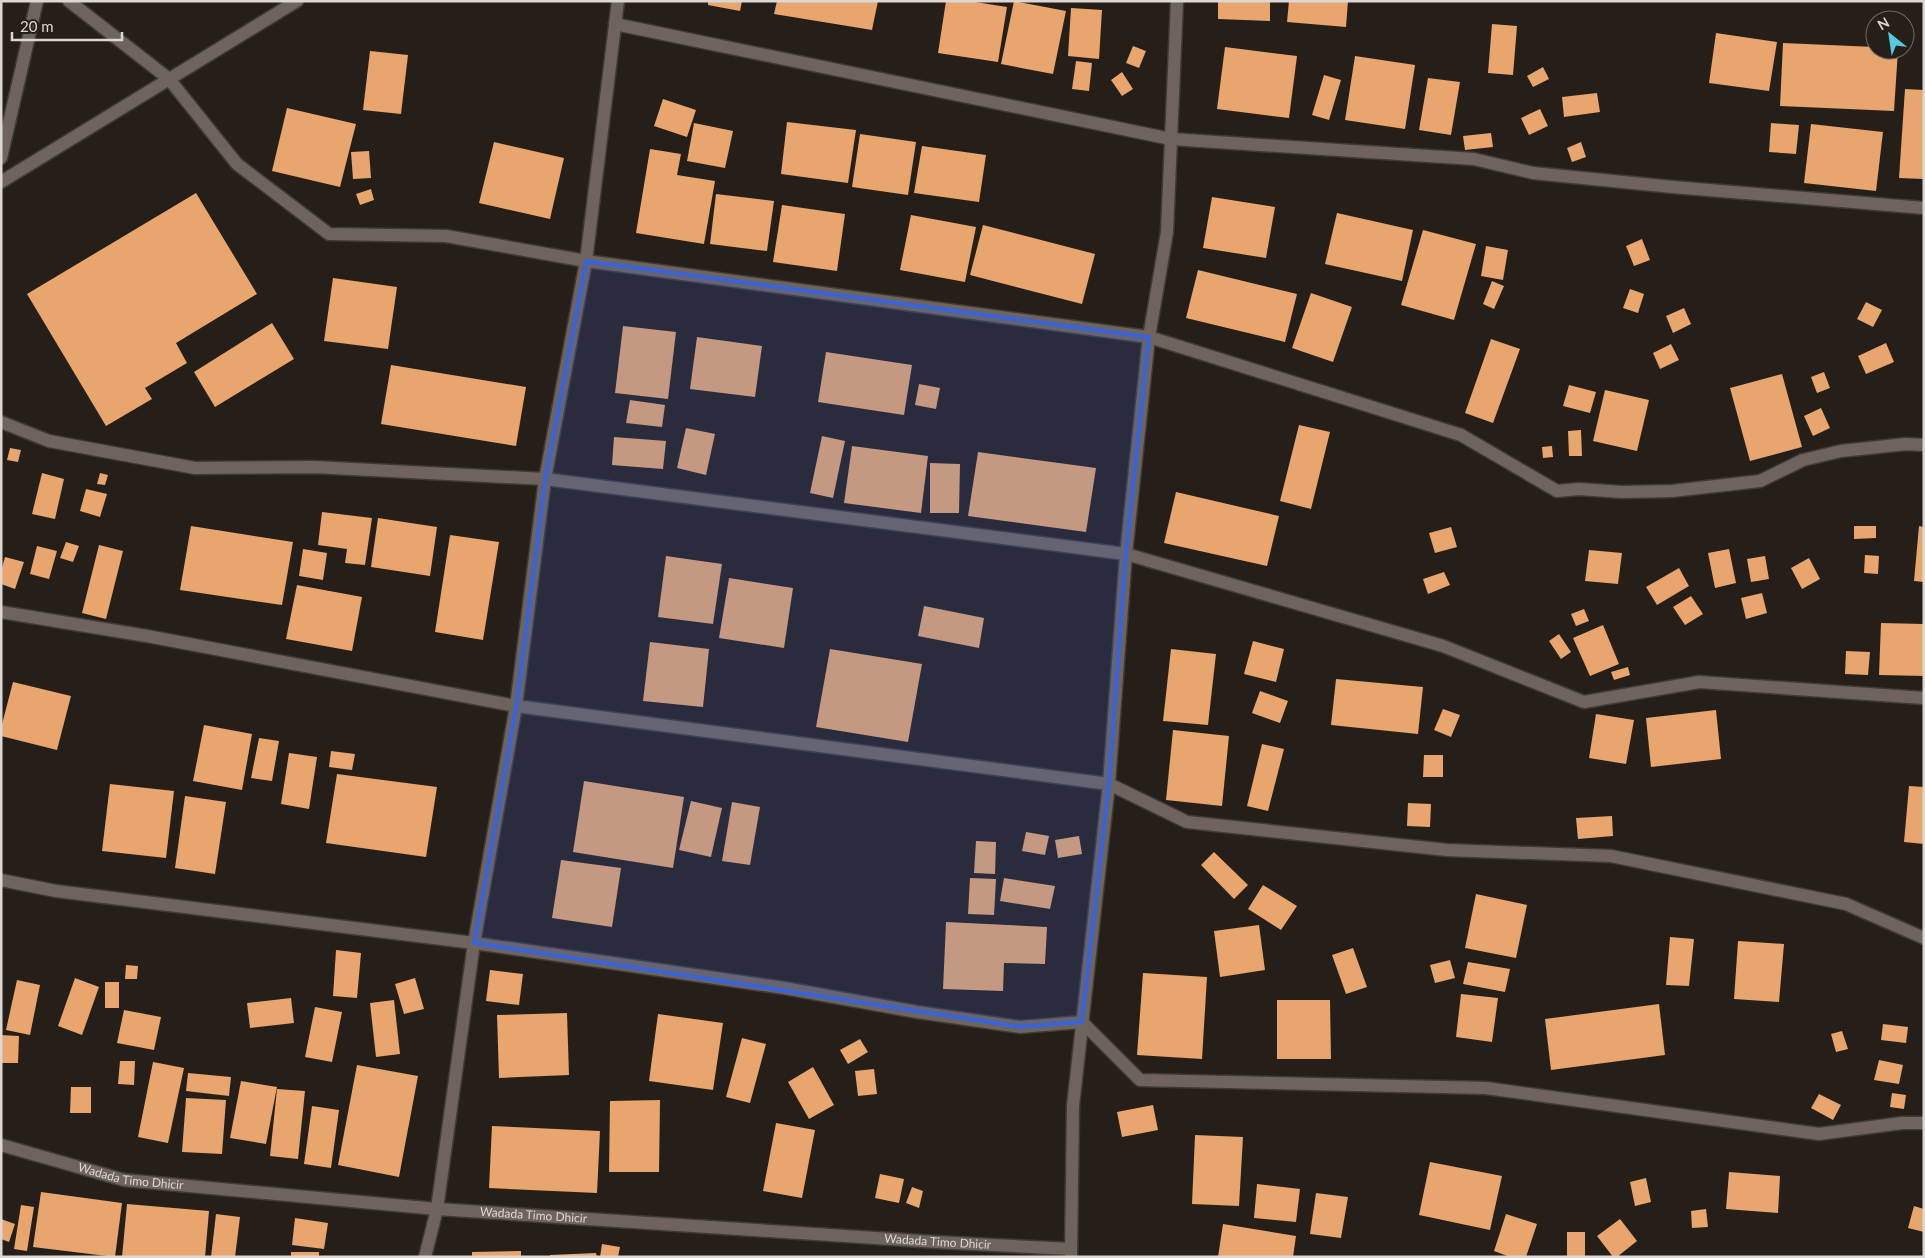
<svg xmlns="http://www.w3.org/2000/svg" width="1925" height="1258" font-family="Lato,sans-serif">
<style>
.building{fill:#e8a56d}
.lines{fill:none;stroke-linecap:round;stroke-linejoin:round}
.minor-casing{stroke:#403a36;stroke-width:15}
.minor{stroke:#6e645d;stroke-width:12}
.marked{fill:#3a63d7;fill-opacity:0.2;stroke:#3a63d7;stroke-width:4;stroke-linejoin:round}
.labels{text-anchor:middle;stroke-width:5;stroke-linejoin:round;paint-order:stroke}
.street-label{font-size:12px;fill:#ddd7d3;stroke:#261e18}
</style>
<rect width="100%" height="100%" fill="#261e18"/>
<g class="building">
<path d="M708,1H742L740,11L708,5Z"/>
<path d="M777,1H878L872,30L774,14Z"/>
<path d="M946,1H969L1007,7L998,62L938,53Z"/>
<path d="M1014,1L1066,11L1053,74L1001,64Z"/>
<path d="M1218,1H1270V21L1218,19Z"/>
<path d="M1289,1H1348L1346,27L1287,22Z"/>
<path d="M1071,8L1102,10L1099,59L1068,56Z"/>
<path d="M1492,24L1517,26L1513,75L1488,73Z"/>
<path d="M1716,33L1777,42L1769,91L1709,83Z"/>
<path d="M1783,43L1875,47V50H1898L1894,111L1780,106Z"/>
<path d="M1133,46L1146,51L1139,68L1126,63Z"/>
<path d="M1225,47L1297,56L1289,118L1217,109Z"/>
<path d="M370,51L408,55L401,114L363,110Z"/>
<path d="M1355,56L1415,65L1405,129L1345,120Z"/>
<path d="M1076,61L1092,63L1089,91L1072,89Z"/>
<path d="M1543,67L1549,79L1533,87L1527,76Z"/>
<path d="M1122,72L1133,89L1122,96L1111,80Z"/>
<path d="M1324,75L1341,80L1329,120L1312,115Z"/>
<path d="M1428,78L1460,82L1451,135L1419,130Z"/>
<path d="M1905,89L1924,90V179L1899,178Z"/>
<path d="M1597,93L1600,112L1564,117L1562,97Z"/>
<path d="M663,99L696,110L687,137L654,126Z"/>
<path d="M287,108L356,124L340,187L272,171Z"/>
<path d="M1540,109L1548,126L1529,135L1521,118Z"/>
<path d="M787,122L856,130L848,183L781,174Z"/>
<path d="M694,123L733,131L725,168L687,161Z"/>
<path d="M1771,123L1799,125L1796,154L1769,152Z"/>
<path d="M1811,124L1883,132L1876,191L1804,183Z"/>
<path d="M1491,133L1493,147L1465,150L1463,136Z"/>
<path d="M860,134L916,142L908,195L852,187Z"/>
<path d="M494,142L564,158L550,219L479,203Z"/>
<path d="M1581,142L1586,157L1572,162L1567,148Z"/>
<path d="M922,146L986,155L979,202L914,193Z"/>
<path d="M650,149L681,154L677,175L715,181L704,244L636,233Z"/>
<path d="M369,151L371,178L353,179L351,152Z"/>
<path d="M371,189L374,200L360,205L356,194Z"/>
<path d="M196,193L257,294L176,343L187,363L145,388L152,399L106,426L27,294Z"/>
<path d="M716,194L774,201L767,251L710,244Z"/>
<path d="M1212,197L1275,207L1266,258L1203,248Z"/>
<path d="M782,205L845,214L837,271L773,262Z"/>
<path d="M1337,213L1413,230L1402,281L1325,264Z"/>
<path d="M911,215L976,227L965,282L900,270Z"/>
<path d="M983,225L1095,254L1082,304L970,275Z"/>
<path d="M1423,230L1476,244L1454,320L1401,305Z"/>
<path d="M1642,239L1650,260L1634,266L1626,246Z"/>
<path d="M1486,246L1508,250L1503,280L1481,276Z"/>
<path d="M1198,270L1297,294L1285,342L1186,318Z"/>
<path d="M333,278L397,287L388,349L324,341Z"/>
<path d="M1492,281L1504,286L1494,309L1483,304Z"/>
<path d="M1630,289L1644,294L1638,313L1623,308Z"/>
<path d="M1311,293L1352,307L1333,362L1292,348Z"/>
<path d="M1866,302L1882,310L1873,327L1857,319Z"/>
<path d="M1684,308L1691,324L1673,333L1666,316Z"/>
<path d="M272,323L294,359L215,407L194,372Z"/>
<path d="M623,326L676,332L668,399L615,393Z"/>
<path d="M697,337L762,346L755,397L690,389Z"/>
<path d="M1491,339L1520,349L1493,423L1465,413Z"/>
<path d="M1886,343L1894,362L1866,374L1858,356Z"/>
<path d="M1671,344L1679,360L1660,369L1653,353Z"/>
<path d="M826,352L912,365L904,415L818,402Z"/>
<path d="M391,365L526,387L516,446L381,424Z"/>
<path d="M1824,372L1830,388L1817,393L1811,377Z"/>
<path d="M1782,374L1802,447L1750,461L1730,388Z"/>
<path d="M919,384L940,388L936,409L915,405Z"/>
<path d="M1569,385L1596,392L1590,413L1563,406Z"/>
<path d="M1605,390L1649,400L1637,451L1593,441Z"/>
<path d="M630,400L665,405L662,427L626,423Z"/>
<path d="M1821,408L1830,428L1813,436L1804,416Z"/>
<path d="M1299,425L1330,432L1311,509L1280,501Z"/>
<path d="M686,428L715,434L706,475L677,468Z"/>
<path d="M1581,430L1582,456H1569L1568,431Z"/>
<path d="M822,436L845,441L833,498L810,493Z"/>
<path d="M614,437L666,441L663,469L612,465Z"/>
<path d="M852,446L928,456L921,513L844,503Z"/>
<path d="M1552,446L1553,457L1543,458L1542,447Z"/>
<path d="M10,448L21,450L18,462L7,460Z"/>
<path d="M978,452L1096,468L1086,532L968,516Z"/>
<path d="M930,463L960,464L959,513H930Z"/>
<path d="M42,473L64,479L55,519L32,514Z"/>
<path d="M100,473L108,475L105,485L97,484Z"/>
<path d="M86,489L107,494L100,517L80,511Z"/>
<path d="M1176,492L1279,516L1267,566L1164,543Z"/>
<path d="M322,512L372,518L365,565L345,563L347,549L318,545Z"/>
<path d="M378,518L437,527L430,576L371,567Z"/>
<path d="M191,526L293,542L282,605L180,590Z"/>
<path d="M1854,526H1876V538L1854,539Z"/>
<path d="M1919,526L1924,527V582L1914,581Z"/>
<path d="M1451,527L1457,547L1435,553L1429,533Z"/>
<path d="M450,535L499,542L483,640L435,632Z"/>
<path d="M66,542L79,546L73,562L60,558Z"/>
<path d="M99,545L123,551L106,619L82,613Z"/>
<path d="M37,546L57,551L49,579L30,574Z"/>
<path d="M303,549L327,553L323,580L299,576Z"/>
<path d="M1729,549L1736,583L1715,588L1708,553Z"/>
<path d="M1589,550L1622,553L1618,584L1585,581Z"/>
<path d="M1865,555L1879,556L1878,574L1864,573Z"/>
<path d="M666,556L722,564L713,624L658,617Z"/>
<path d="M1765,556L1769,579L1751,582L1747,559Z"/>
<path d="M5,557L24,562L15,589L1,584V571Z"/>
<path d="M1809,558L1820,579L1802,589L1791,568Z"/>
<path d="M1679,568L1689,586L1657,605L1646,587Z"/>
<path d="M1444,572L1450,585L1428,594L1423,579Z"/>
<path d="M729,578L793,588L784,648L719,638Z"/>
<path d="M297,585L362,597L352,651L286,639Z"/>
<path d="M1762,593L1767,613L1746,619L1741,598Z"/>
<path d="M1691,596L1703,614L1685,625L1673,607Z"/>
<path d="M924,606L984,618L979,648L918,636Z"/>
<path d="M1584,609L1589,621L1576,626L1571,614Z"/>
<path d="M1881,623L1924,624V676L1879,675Z"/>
<path d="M1603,625L1619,664L1590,676L1573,638Z"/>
<path d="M1559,634L1571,652L1561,659L1549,641Z"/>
<path d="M1253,641L1284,649L1276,682L1244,674Z"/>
<path d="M650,642L709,649L703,707L643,701Z"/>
<path d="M830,649L922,664L908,742L816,727Z"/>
<path d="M1171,649L1216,654L1208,725L1163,721Z"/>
<path d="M1846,651L1870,652L1868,675L1845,674Z"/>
<path d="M1628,667L1630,675L1614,680L1611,672Z"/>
<path d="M1336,679L1423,687L1418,734L1331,725Z"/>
<path d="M13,682L71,696L57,750L1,736V728Z"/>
<path d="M1260,691L1288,701L1280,723L1252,713Z"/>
<path d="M1443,709L1460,715L1451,737L1434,730Z"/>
<path d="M1716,710L1721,759L1651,767L1646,718Z"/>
<path d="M1596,714L1634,720L1626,764L1589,758Z"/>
<path d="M204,725L252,734L242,790L193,781Z"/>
<path d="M1173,730L1229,736L1222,806L1166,800Z"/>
<path d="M259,738L279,741L272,781L251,778Z"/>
<path d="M1262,744L1284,749L1268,811L1247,806Z"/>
<path d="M331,751L355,754L352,770L329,767Z"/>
<path d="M289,753L317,757L309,809L281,804Z"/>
<path d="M1424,755H1443V777H1423Z"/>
<path d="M337,774L437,787L426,857L326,843Z"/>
<path d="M584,781L684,797L673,868L573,852Z"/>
<path d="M110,784L174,791L166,858L102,851Z"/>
<path d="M1909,786L1924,787V844L1904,842Z"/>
<path d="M185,796L226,802L215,874L175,868Z"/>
<path d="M691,801L722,808L711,857L679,850Z"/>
<path d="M732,802L760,807L750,865L722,861Z"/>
<path d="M1408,803L1431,804L1430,827L1407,826Z"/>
<path d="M1612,816L1613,836L1578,839L1576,818Z"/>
<path d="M1026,832L1049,836L1045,855L1022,851Z"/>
<path d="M1079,836L1082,854L1058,858L1055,840Z"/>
<path d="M976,841L996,842L995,874L974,873Z"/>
<path d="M1214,852L1248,885L1234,899L1201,865Z"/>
<path d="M561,860L621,868L612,927L552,918Z"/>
<path d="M970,878L996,879L994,915L968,914Z"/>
<path d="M1004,878L1055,886L1050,909L1000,901Z"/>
<path d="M1263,885L1297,906L1281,930L1248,909Z"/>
<path d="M1476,894L1527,905L1516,958L1465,948Z"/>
<path d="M946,922L1047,927L1045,964L1004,963L1003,991L943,989Z"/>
<path d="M1259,925L1265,970L1220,977L1214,931Z"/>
<path d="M1670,937L1694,939L1689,986L1666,985Z"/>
<path d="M1738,941L1784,944L1779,1002L1734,999Z"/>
<path d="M1353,948L1367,987L1346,994L1332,955Z"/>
<path d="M336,950L361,953L357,998L333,996Z"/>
<path d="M1450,960L1455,978L1435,983L1430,965Z"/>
<path d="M1468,962L1510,969L1505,992L1463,984Z"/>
<path d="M126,965L138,966L137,979H125Z"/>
<path d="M490,970L523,974L519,1005L486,1001Z"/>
<path d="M1143,973L1207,977L1202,1059L1137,1055Z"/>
<path d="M75,978L99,987L82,1035L58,1026Z"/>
<path d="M415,978L424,1009L404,1014L395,984Z"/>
<path d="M17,980L40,985L30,1035L6,1030Z"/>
<rect x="105" y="982" width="14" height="26"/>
<path d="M1461,994L1498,998L1492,1042L1456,1037Z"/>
<path d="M291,998L294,1023L250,1028L247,1003Z"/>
<path d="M394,1000L400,1054L376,1057L370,1003Z"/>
<path d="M1277,1000H1330L1331,1059H1277Z"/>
<path d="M1659,1004L1665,1055L1551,1070L1545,1019Z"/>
<path d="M315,1007L342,1012L332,1062L305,1057Z"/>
<path d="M124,1010L161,1017L154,1050L117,1043Z"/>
<path d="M567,1013L569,1075L499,1078L497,1015Z"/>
<path d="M658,1014L723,1023L713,1090L649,1081Z"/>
<path d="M1883,1024L1908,1027L1906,1043L1881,1040Z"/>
<path d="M1842,1031L1848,1049L1836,1052L1831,1034Z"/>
<path d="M1,1035L19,1036L18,1063H1Z"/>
<path d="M742,1038L766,1044L750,1103L726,1097Z"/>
<path d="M860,1039L868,1052L848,1064L840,1050Z"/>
<path d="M1879,1060L1903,1065L1899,1084L1874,1080Z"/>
<path d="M120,1061H135L134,1085L118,1084Z"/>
<path d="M153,1062L184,1068L168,1143L138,1137Z"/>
<path d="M357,1065L418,1076L399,1177L338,1165Z"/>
<path d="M813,1067L834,1105L809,1119L788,1082Z"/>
<path d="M874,1069L877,1094L858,1096L855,1071Z"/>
<path d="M188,1073L231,1077L229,1096L186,1091Z"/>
<path d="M241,1081L277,1087L266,1144L230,1138Z"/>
<path d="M71,1087H91V1113H70Z"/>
<path d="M277,1089L305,1091L298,1159L270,1156Z"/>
<path d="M1892,1093L1906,1095L1904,1109L1890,1107Z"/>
<path d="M1819,1094L1841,1105L1833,1120L1811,1108Z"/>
<path d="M186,1098L226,1100L222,1154L182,1152Z"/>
<path d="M660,1100L659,1172H609L610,1101Z"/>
<path d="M1153,1105L1158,1130L1122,1137L1117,1112Z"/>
<path d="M312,1106L339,1110L331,1168L304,1164Z"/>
<path d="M776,1123L815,1130L802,1198L763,1191Z"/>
<path d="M492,1126L600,1131L597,1193L489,1188Z"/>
<path d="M1195,1135L1243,1137L1239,1206L1192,1204Z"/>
<path d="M1430,1162L1502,1176L1490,1230L1419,1215Z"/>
<path d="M1729,1172L1780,1176L1778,1213L1726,1209Z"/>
<path d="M880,1174L904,1179L899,1203L875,1198Z"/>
<path d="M1646,1178L1651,1202L1635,1206L1630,1182Z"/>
<path d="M1257,1184L1300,1189L1296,1222L1254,1218Z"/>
<path d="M912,1187L923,1191L919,1208L906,1203Z"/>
<path d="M41,1192L122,1203L115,1257L33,1247Z"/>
<path d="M1316,1193L1348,1197L1341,1238L1310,1234Z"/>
<path d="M127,1204L209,1211L205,1257H122Z"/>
<path d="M21,1205L34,1207L27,1251L14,1249Z"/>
<path d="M1914,1206L1924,1209V1232L1908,1228Z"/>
<path d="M1706,1209L1708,1227L1692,1228L1691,1211Z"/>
<path d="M216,1214L240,1217L235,1257H211Z"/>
<path d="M1506,1214L1537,1224L1526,1257H1510L1494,1251Z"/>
<path d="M295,1218L328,1223L324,1249L292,1245Z"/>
<path d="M1,1219L15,1224L9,1242L1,1239Z"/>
<path d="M1620,1219L1637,1241L1617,1257H1613L1597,1236Z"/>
<path d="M1223,1224L1296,1236L1293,1257H1218Z"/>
<rect x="1567" y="1232" width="18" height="25"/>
<path d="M602,1244L620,1247L618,1257H600Z"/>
<path d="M521,1251V1257H472V1252Z"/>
<rect x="291" y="1252" width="28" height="5"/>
<path d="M596,1253L597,1257H550V1255Z"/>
</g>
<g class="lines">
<g class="minor-casing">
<g id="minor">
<path d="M69,1L169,79L237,164L329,234L446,236L586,261L1149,337L1461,435L1557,491L1579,489L1622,492L1672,491L1760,481L1803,460L1841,451L1906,444L1924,445"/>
<path d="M615,24L1171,139L1474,159L1533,173L1673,187L1924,208"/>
<path d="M1,158L37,1"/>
<path d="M1,182L297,1"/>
<path d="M1,422L49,441L195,468L314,467L545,479L1126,554L1443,646L1584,702L1699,682L1924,698"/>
<path d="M1,612L147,636L516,706L1109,784L1187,822L1447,850L1611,856L1846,904L1924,938"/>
<path d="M1,880L56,891L474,943L784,988L917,1012L1020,1027L1082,1022L1140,1080L1486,1088L1819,1134L1902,1123H1924"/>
<path id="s1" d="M1,1145L124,1180L437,1209L936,1242L1070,1249"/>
<path d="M425,1257L437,1209L474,943L516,706L545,479L586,261L618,1"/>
<path d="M1071,1257L1073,1106L1109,784L1126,554L1149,337L1167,232L1177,1"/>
</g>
</g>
<use href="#minor" class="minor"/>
</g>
<path class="marked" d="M586,261L1149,337L1126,554L1109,784L1082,1022L1020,1027L474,943L516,706L545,479Z"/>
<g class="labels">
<g class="street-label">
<text dy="4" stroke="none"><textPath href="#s1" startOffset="134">Wadada Timo Dhicir</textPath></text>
<text dy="4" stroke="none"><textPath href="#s1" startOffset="539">Wadada Timo Dhicir</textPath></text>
<text dy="4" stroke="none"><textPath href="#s1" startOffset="944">Wadada Timo Dhicir</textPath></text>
</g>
</g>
<rect width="1925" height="1258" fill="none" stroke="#ddd7d3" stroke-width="5"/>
<g transform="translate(1890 35) rotate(330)"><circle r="24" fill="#261e18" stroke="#6f6863"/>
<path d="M0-4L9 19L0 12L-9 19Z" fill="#54cade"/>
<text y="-8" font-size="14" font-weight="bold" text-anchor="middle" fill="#ddd7d3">N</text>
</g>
<path d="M12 32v8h110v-8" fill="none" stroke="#ddd7d3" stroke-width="2.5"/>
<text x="20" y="32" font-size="15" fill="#ddd7d3" stroke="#261e18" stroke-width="4" paint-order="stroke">20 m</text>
</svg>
